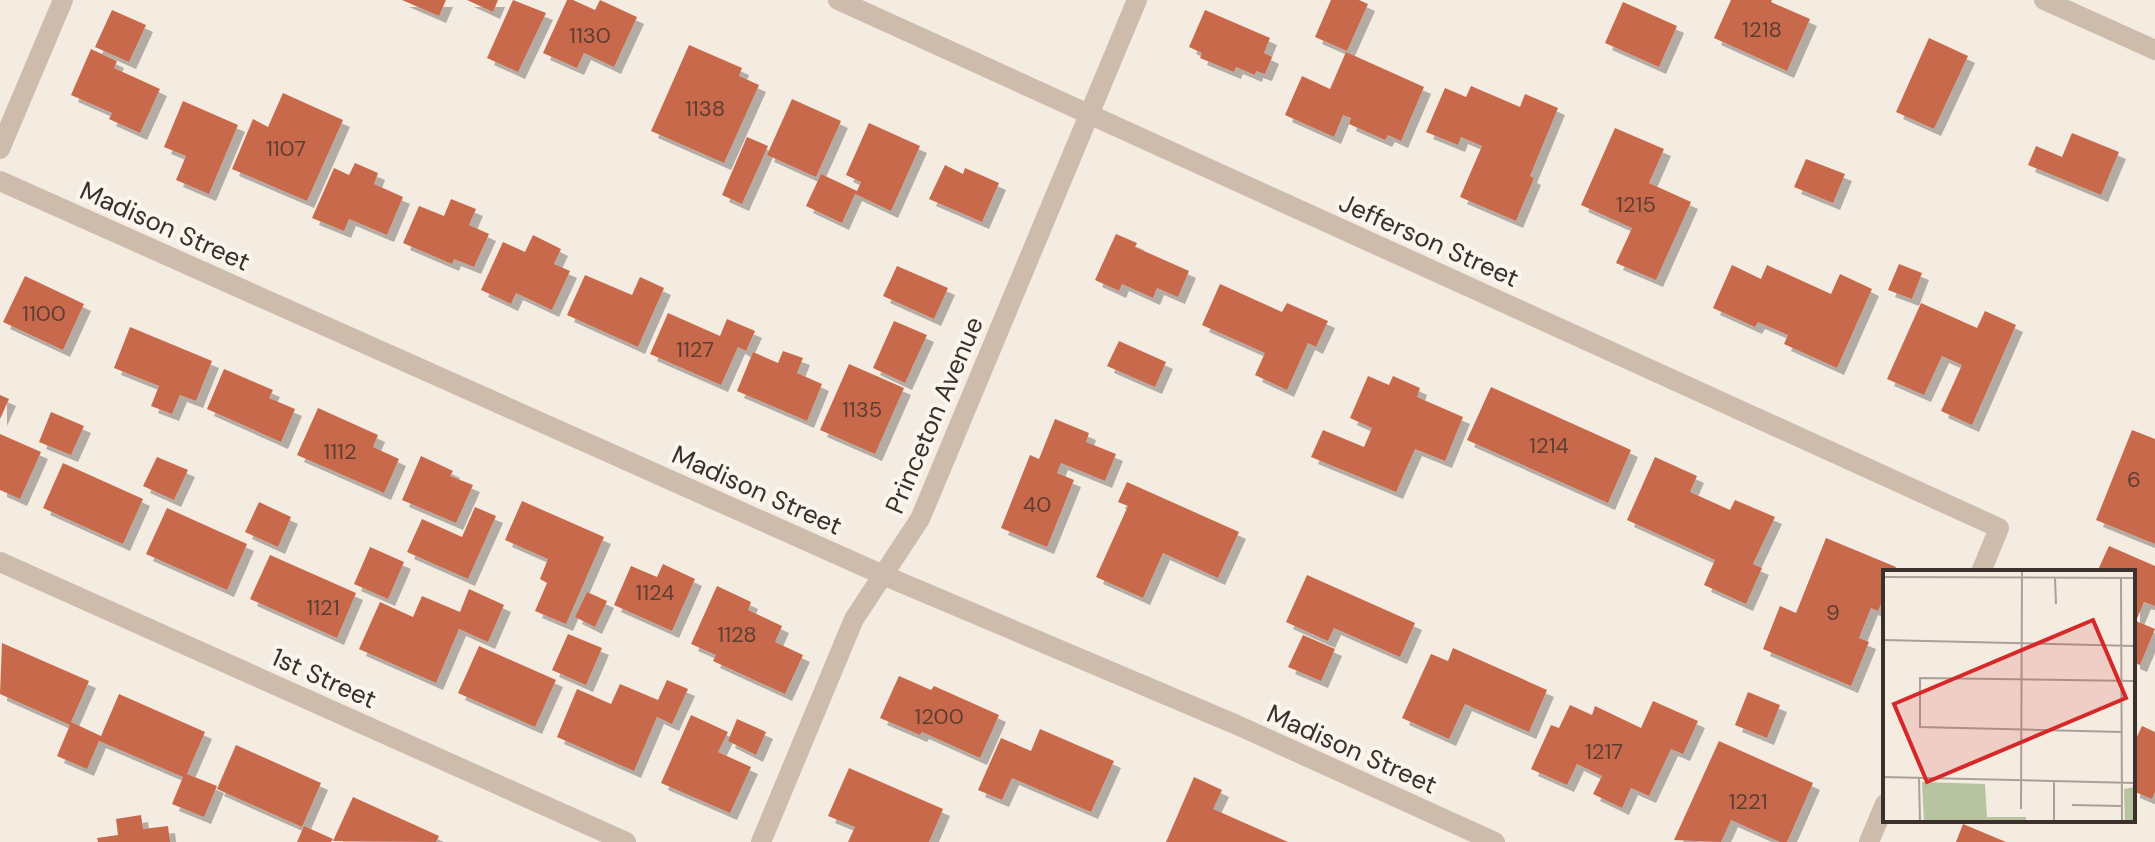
<svg xmlns="http://www.w3.org/2000/svg" width="2155" height="842" font-family="'DM Sans',sans-serif">
<style>
.building{fill:#c8694b;filter:url(#shadow)}
.lines{fill:none;stroke-linecap:round;stroke-linejoin:round}
.minor{stroke:#cdbbac;stroke-width:20}
.labels{text-anchor:middle;stroke-width:8;stroke-linejoin:round;paint-order:stroke}
.number-label{font-size:22px;fill:#5e3e33}
.street-label{font-size:26px;fill:#3b302b;stroke:#fbf5ee}
.inset-road{fill:none;stroke:#aaa098;stroke-width:2}
.view{fill:#d62828;fill-opacity:0.15;stroke:#d62828;stroke-width:4}
.inset-edge{fill:none;stroke:#3b302b;stroke-width:4}
</style>
<defs>
<filter id="shadow"><feDropShadow dx="7" dy="7" stdDeviation="0" flood-color="#0004"/></filter>
</defs>
<rect width="100%" height="100%" fill="#f4ebe1"/>
<g class="building">
<path d="M402,0H446L439,16Z"/>
<path d="M467,0H498L493,12Z"/>
<path d="M513,0L546,13L518,72L487,58Z"/>
<path d="M567,0H573L595,10L600,0L637,17L614,67L584,53L577,68L543,53Z"/>
<path d="M1331,0H1359L1368,4L1347,51L1315,37Z"/>
<path d="M1731,0H1772L1771,2L1810,19L1787,71L1714,38Z"/>
<path d="M1623,2L1677,26L1659,67L1605,43Z"/>
<path d="M112,10L146,25L129,62L95,47Z"/>
<path d="M1205,10L1270,38L1264,53L1272,57L1265,74L1256,71L1255,75L1236,67L1234,72L1200,58L1202,53L1189,47Z"/>
<path d="M1929,38L1968,56L1934,129L1896,112Z"/>
<path d="M689,45L742,68L739,76L759,85L724,163L651,131Z"/>
<path d="M91,49L117,61L114,68L160,89L140,133L109,119L112,113L71,95Z"/>
<path d="M1346,52L1424,87L1401,141L1388,135L1385,140L1349,124L1351,118L1343,115L1334,137L1285,115L1302,76L1330,89Z"/>
<path d="M1471,86L1520,107L1525,94L1558,108L1530,176L1534,178L1516,221L1460,197L1482,146L1461,137L1458,145L1426,132L1445,88L1466,97Z"/>
<path d="M283,93L343,120L307,201L232,169L253,119L268,127Z"/>
<path d="M792,99L841,121L816,177L767,155Z"/>
<path d="M183,101L238,125L209,194L176,180L186,156L164,147Z"/>
<path d="M869,123L920,146L891,211L855,194L842,223L806,206L821,174L857,191L861,182L846,175Z"/>
<path d="M1615,128L1664,149L1649,183L1691,202L1656,280L1616,263L1632,228L1581,205Z"/>
<path d="M2072,133L2119,152L2101,195L2028,165L2036,146L2062,157Z"/>
<path d="M747,137L768,146L742,204L722,195Z"/>
<path d="M1806,159L1845,174L1833,203L1794,187Z"/>
<path d="M355,163L378,173L374,184L403,197L387,235L349,219L344,231L312,218L334,168L349,175Z"/>
<path d="M945,165L963,174L965,168L999,183L982,222L929,199Z"/>
<path d="M451,199L476,209L469,225L489,234L474,267L454,259L452,264L403,243L419,206L444,216Z"/>
<path d="M1116,234L1137,243L1135,247L1189,271L1178,297L1157,288L1153,298L1122,284L1119,291L1095,280Z"/>
<path d="M533,235L561,249L554,264L570,271L552,310L516,293L511,304L481,290L503,242L525,252Z"/>
<path d="M1899,264L1922,273L1912,299L1888,290Z"/>
<path d="M1732,265L1761,279L1767,265L1831,294L1840,274L1872,289L1837,368L1784,344L1788,335L1758,322L1755,327L1713,308Z"/>
<path d="M897,266L948,288L934,319L883,296Z"/>
<path d="M585,275L632,295L640,277L664,288L638,347L567,315Z"/>
<path d="M25,276L84,304L63,350L3,322Z"/>
<path d="M1220,284L1282,312L1287,303L1328,321L1316,347L1308,343L1287,390L1255,375L1265,353L1202,325Z"/>
<path d="M1921,303L1977,328L1985,311L2016,325L1972,425L1941,411L1962,365L1942,356L1924,395L1887,379Z"/>
<path d="M668,313L720,336L727,319L755,331L746,351L738,347L721,385L650,354Z"/>
<path d="M894,321L927,335L905,383L873,368Z"/>
<path d="M130,327L212,361L196,401L180,395L172,414L151,406L159,386L114,368Z"/>
<path d="M1119,341L1166,362L1155,387L1107,366Z"/>
<path d="M783,351L803,358L797,373L822,384L807,421L737,391L753,352L778,363Z"/>
<path d="M849,364L904,388L875,454L820,430Z"/>
<path d="M224,369L273,390L269,398L295,409L281,442L207,409Z"/>
<path d="M1368,376L1389,385L1393,376L1420,388L1417,397L1463,417L1445,461L1415,449L1396,492L1311,457L1323,430L1364,447L1372,428L1350,418Z"/>
<path d="M1491,387L1631,450L1608,503L1467,440Z"/>
<path d="M0,395L9,399L0,419Z"/>
<path d="M318,408L378,435L373,447L399,459L384,493L297,455Z"/>
<path d="M51,412L84,426L71,455L39,442Z"/>
<path d="M1055,419L1089,433L1086,442L1116,454L1105,481L1061,463L1057,473L1074,480L1047,547L1001,528L1030,455L1039,459Z"/>
<path d="M2132,430L2155,439V544L2096,520Z"/>
<path d="M0,434L41,452L20,499L0,490Z"/>
<path d="M421,456L453,471L450,476L473,485L456,523L402,500Z"/>
<path d="M157,457L188,470L174,500L143,486Z"/>
<path d="M1655,457L1697,476L1690,492L1730,510L1735,500L1775,517L1753,564L1762,568L1746,604L1704,585L1715,560L1627,520Z"/>
<path d="M63,463L143,499L123,544L43,508Z"/>
<path d="M1127,482L1239,532L1218,578L1163,553L1143,598L1096,577L1128,506L1118,502Z"/>
<path d="M522,501L604,537L566,624L535,611L547,583L540,579L548,559L505,540Z"/>
<path d="M259,502L291,517L278,547L245,532Z"/>
<path d="M475,507L496,516L468,579L407,552L422,519L462,537Z"/>
<path d="M167,508L247,544L227,590L146,554Z"/>
<path d="M1826,538L1896,567L1894,572H1885V595L1878,611L1871,608L1859,638L1869,642L1851,686L1763,649L1780,606L1796,613Z"/>
<path d="M2109,546L2155,566V606L2144,602L2136,621L2155,629L2140,665L2133,662V572H2097Z"/>
<path d="M370,547L404,562L388,599L354,584Z"/>
<path d="M270,555L356,593L337,638L250,599Z"/>
<path d="M663,564L695,579L672,631L614,605L631,566L657,577Z"/>
<path d="M1307,575L1415,623L1400,657L1334,628L1328,641L1286,622Z"/>
<path d="M717,586L751,602L748,610L782,626L775,642L803,655L785,694L713,661L716,655L691,644Z"/>
<path d="M469,589L504,605L488,642L459,629L436,683L359,649L380,602L413,617L422,596L460,612Z"/>
<path d="M587,592L607,601L595,627L575,617Z"/>
<path d="M568,634L602,648L586,685L552,670Z"/>
<path d="M1303,635L1335,649L1321,681L1288,667Z"/>
<path d="M2,643L89,681L71,722L101,736L119,694L205,732L187,774L217,786L204,817L172,804L183,777L99,741L87,769L57,756L70,725L0,694Z"/>
<path d="M479,646L556,680L535,727L458,693Z"/>
<path d="M1453,648L1547,690L1529,732L1465,704L1449,739L1402,718L1431,654L1448,661Z"/>
<path d="M899,676L931,690L934,686L999,715L980,758L922,732L920,735L880,718Z"/>
<path d="M667,680L688,689L672,724L657,717L634,771L557,737L577,689L611,704L620,684L658,700Z"/>
<path d="M1748,692L1780,705L1767,738L1735,725Z"/>
<path d="M1653,701L1698,721L1683,754L1671,749L1649,796L1631,788L1622,808L1593,794L1602,776L1577,764L1567,785L1531,769L1551,725L1559,728L1570,705L1592,715L1595,706L1641,728Z"/>
<path d="M691,715L728,732L718,752L751,767L730,813L661,783Z"/>
<path d="M737,719L766,732L756,755L728,741Z"/>
<path d="M2142,726L2155,732V792L2152,799L2133,791V745Z"/>
<path d="M1040,729L1114,761L1091,812L1012,778L1002,800L978,790L1001,738L1031,751Z"/>
<path d="M1719,741L1813,783L1787,842H1780L1731,820L1721,842L1674,840Z"/>
<path d="M236,745L321,783L302,827L217,789Z"/>
<path d="M849,768L943,809L929,842H848L855,827L828,816Z"/>
<path d="M1194,777L1222,790L1213,809L1288,842H1166Z"/>
<path d="M353,797L439,836L436,842L333,841Z"/>
<path d="M141,815L143,829L168,826L170,842H98L97,838L118,835L116,819Z"/>
<path d="M1963,824L2006,842H1956Z"/>
<path d="M304,826L333,839L331,842H297Z"/>
</g>
<g class="lines">
<g class="minor">
<path d="M838,0L1999,528L1981,572"/>
<path d="M2044,0L2155,50"/>
<path d="M0,149L63,0"/>
<path d="M0,181L883,575L1237,725L1495,842"/>
<path d="M0,562L626,842"/>
<path d="M761,842L854,619L920,519L1137,0"/>
<path d="M1869,842L1885,804"/>
</g>
</g>
<g class="labels">
<g class="number-label">
<text x="1762" y="37">1218</text>
<text x="590" y="43">1130</text>
<text x="705" y="116">1138</text>
<text x="286" y="156">1107</text>
<text x="1636" y="212">1215</text>
<text x="44" y="321">1100</text>
<text x="695" y="357">1127</text>
<text x="862" y="417">1135</text>
<text x="1549" y="453">1214</text>
<text x="340" y="459">1112</text>
<text x="2134" y="487">6</text>
<text x="1037" y="512">40</text>
<text x="655" y="600">1124</text>
<text x="323" y="615">1121</text>
<text x="1833" y="620">9</text>
<text x="737" y="642">1128</text>
<text x="939" y="724">1200</text>
<text x="1604" y="759">1217</text>
<text x="1748" y="809">1221</text>
</g>
<g class="street-label">
<text transform="translate(165 226) rotate(24)" y="9">Madison Street</text>
<text transform="translate(1429 240) rotate(24)" y="9">Jefferson Street</text>
<text transform="translate(934 415) rotate(-67)" y="9">Princeton Avenue</text>
<text transform="translate(757 490) rotate(24)" y="9">Madison Street</text>
<text transform="translate(324 678) rotate(24)" y="9">1st Street</text>
<text transform="translate(1352 749) rotate(24)" y="9">Madison Street</text>
</g>
</g>
<g transform="translate(1883 570)">
<rect width="252" height="252" fill="#f4ebe1"/>
<path d="M39,212L102,214L104,247H143V252H41ZM252,217V252H242L241,219Z" fill="#b8c4a0"/>
<path class="inset-road" d="M0,7L252,8M172,8L173,34M238,8L239,252M0,70L252,76M238,162L37,157V108L252,111M0,207L252,213M36,208L37,252M171,211V252M189,235L238,236M138,239L139,0"/>
<path class="view" d="M210,50L243,128L44,212L11,134Z"/>
<rect width="252" height="252" class="inset-edge"/>
</g>
</svg>
